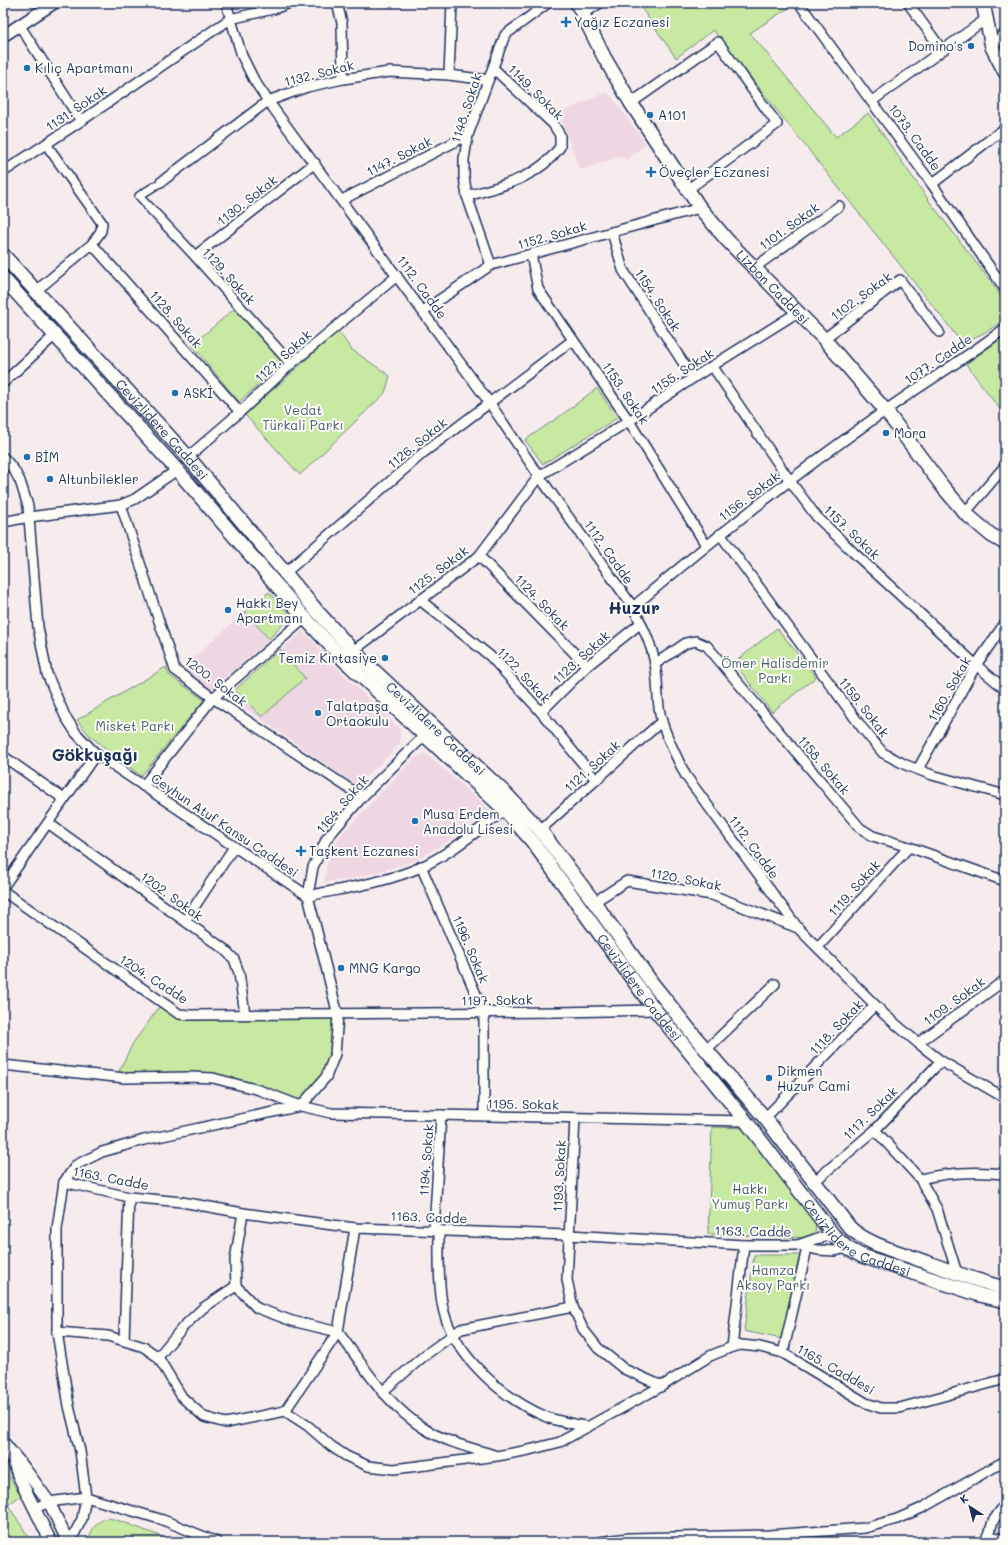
<svg xmlns="http://www.w3.org/2000/svg" width="1008" height="1545" font-family="Mali,sans-serif">
<style>
.built{fill:#eed7e2}
.green{fill:#c8e9a2;stroke:#728c80}
.lines{fill:none;stroke-linecap:round;stroke-linejoin:round}
.pedestrian-casing{stroke:#1b2f5e;stroke-width:10}
.minor-casing{stroke:#1b2f5e;stroke-width:12}
.tertiary-casing{stroke:#1b2f5e;stroke-width:14}
.secondary-casing{stroke:#1b2f5e;stroke-width:16}
.pedestrian{stroke:#fdfcf7;stroke-width:7}
.minor{stroke:#fdfcf7;stroke-width:9}
.tertiary{stroke:#fdfcf7;stroke-width:11}
.secondary{stroke:#fdfcf7;stroke-width:13}
.poi-dot{fill:#1f6fb2;stroke:#fdfcf7;stroke-width:1.5}
.labels{text-anchor:middle;stroke-width:4;stroke-linejoin:round;paint-order:stroke}
.poi-label{font-size:13px;fill:#1b2f5e;stroke:#fdfcf7;text-anchor:start}
.street-label{font-size:13px;fill:#1b2f5e;stroke:#fdfcf7}
.park-label{font-size:13px;fill:#465e6f;stroke:#fdfcf7}
.district-label{font-size:17px;font-weight:bold;fill:#1b2f5e;stroke:#fdfcf7}
</style>
<rect width="100%" height="100%" fill="#f6ebed"/>
<filter id="ink" filterUnits="userSpaceOnUse"><feTurbulence type="fractalNoise" baseFrequency=".025" numOctaves="2"/><feDisplacementMap in="SourceGraphic" scale="8" xChannelSelector="R" yChannelSelector="G"/><feConvolveMatrix kernelMatrix="1 2 1 2 8 2 1 2 1" color-interpolation-filters="sRGB"/></filter>
<g filter="url(#ink)">
<g class="built">
<path d="M998,3H1005V20L1003,22Z"/>
<path d="M608,92L646,144L626,160L622,156L580,170L559,113Z"/>
<path d="M245,612L269,639L212,690L181,669Z"/>
<path d="M303,631L337,668L400,729V743L382,762L356,785L229,697Z"/>
<path d="M425,753L488,808V811L448,841L418,859L382,871L346,880L324,882L328,859L335,844L345,830L414,759Z"/>
</g>
<g class="green">
<path d="M638,3H787L790,7L750,33L836,137L868,113L930,202L997,290L1005,305V314L1003,320L992,328L963,345L948,325L713,30L676,58Z"/>
<path d="M234,309L283,363L239,402L192,345Z"/>
<path d="M338,331L351,349L390,376L385,393L300,475L245,415Z"/>
<path d="M1005,336V416L966,364Z"/>
<path d="M597,388L617,418L543,464L525,440L563,414Z"/>
<path d="M269,592L291,616L269,639L245,612Z"/>
<path d="M777,628L816,677L772,712L734,663Z"/>
<path d="M280,649L305,678L262,717L235,690Z"/>
<path d="M166,667L169,675L204,700L141,776L90,736L77,720Z"/>
<path d="M163,1002L179,1014L338,1015L335,1054L326,1077L301,1106L213,1078L116,1077L133,1043Z"/>
<path d="M712,1127L744,1128L816,1220L815,1235L807,1238L708,1234Z"/>
<path d="M754,1255H801L782,1339L744,1331Z"/>
<path d="M3,1468L21,1495L8,1505L32,1542H6L3,1537Z"/>
<path d="M109,1518L123,1522L176,1542H88C91,1530 96,1520 109,1518Z"/>
</g>
<g class="lines">
<g class="pedestrian-casing">
<path id="pedestrian" d="M148,206L139,196L161,182"/>
</g>
<g class="minor-casing">
<g id="minor">
<path d="M226,3L242,56L254,80L268,101L489,402L539,476L633,607C642,625 652,645 655,664C659,684 656,704 662,722C668,741 677,758 686,776L798,928L885,1015L918,1043L941,1061L1005,1098"/>
<path d="M337,3L342,23L343,79"/>
<path d="M799,3L932,184L1005,289"/>
<path d="M908,3L942,50"/>
<path d="M583,14L600,3"/>
<path d="M20,26L81,121"/>
<path d="M992,47L1005,33"/>
<path d="M449,75L452,3"/>
<path d="M872,101L986,19"/>
<path d="M631,103L718,42L777,124L687,190"/>
<path d="M3,172L81,121L230,19L273,9L290,3"/>
<path d="M161,182L268,101L307,87L343,79L389,72L449,75L488,80"/>
<path d="M932,184L1005,128"/>
<path d="M467,196C502,186 538,178 560,147V135L553,124L493,68"/>
<path d="M342,200L468,135"/>
<path d="M148,206L195,256L291,364"/>
<path d="M612,232L623,270L693,378"/>
<path d="M92,244L240,412"/>
<path d="M531,254L538,289L629,421L706,545"/>
<path d="M195,256L315,163"/>
<path d="M491,265L467,196L464,177V159L468,135L505,35L548,3"/>
<path d="M754,268L839,206"/>
<path d="M36,291L92,244L101,231L102,223L46,144"/>
<path d="M423,311L491,265L700,208"/>
<path d="M824,339L900,280L939,332"/>
<path d="M713,367L790,481L816,516L853,552L976,665L1005,689"/>
<path d="M3,383L55,335"/>
<path d="M3,457L14,470L20,481L28,506L38,627L47,674L65,716L76,733L96,754L308,896C345,888 385,883 421,867C451,853 478,830 505,810"/>
<path d="M188,457L240,412L291,364L397,276"/>
<path d="M121,505L175,670L213,698L362,797"/>
<path d="M965,513L1005,466"/>
<path d="M3,522L29,517L121,505L135,499L177,470"/>
<path d="M720,534L863,729L883,753L906,765L932,775L1005,795"/>
<path d="M479,556L587,666"/>
<path d="M285,573L423,453L573,340"/>
<path d="M420,600L490,656L541,712L596,780"/>
<path d="M633,607C714,538 798,472 886,410C925,382 967,358 1005,328"/>
<path d="M353,651L479,556L539,476L629,421L693,378L798,312"/>
<path d="M655,664L686,643L696,641L707,646L860,828L873,836L909,847L1005,881"/>
<path d="M541,712L587,666L641,623"/>
<path d="M3,756L64,799"/>
<path d="M918,769L976,665L1005,623"/>
<path d="M143,786L213,698L305,618"/>
<path d="M48,823L224,949L234,959L239,973L245,1014"/>
<path d="M540,830L662,721"/>
<path d="M421,866L484,1013V1116"/>
<path d="M3,887L96,754"/>
<path d="M3,891L179,1014L190,1015L560,1012L655,1010"/>
<path d="M594,902L627,881L712,895L798,928"/>
<path d="M185,921L234,847"/>
<path d="M818,947L909,847"/>
<path d="M918,1043L1005,980"/>
<path d="M706,1050L775,984"/>
<path d="M3,1065L125,1078L190,1077L213,1078L259,1090L301,1106L331,1113L746,1121"/>
<path d="M301,1106L326,1077L335,1054L338,1015L308,896L313,867L327,838L362,797L424,736"/>
<path d="M575,1118L567,1280L573,1307L583,1329L598,1348L624,1369L662,1386"/>
<path d="M765,1118L875,1005"/>
<path d="M875,1130L920,1179L937,1209L957,1273"/>
<path d="M920,1179C948,1172 977,1171 1005,1174"/>
<path d="M815,1181L875,1130L941,1061"/>
<path d="M64,1182L129,1197L182,1202L243,1213L355,1228L568,1235L744,1245H798L818,1250L835,1251L847,1248"/>
<path d="M243,1213L235,1260L236,1286L257,1308L292,1321L338,1332C364,1366 387,1406 425,1429C446,1442 471,1448 494,1455"/>
<path d="M434,1230L441,1115"/>
<path d="M439,1230C439,1255 438,1279 442,1303C450,1353 504,1400 549,1418C561,1422 575,1424 588,1427"/>
<path d="M798,1245L815,1239L833,1235"/>
<path d="M57,1332L108,1336L144,1347L158,1357L182,1397L204,1417L226,1423L285,1411L308,1426L331,1446L346,1456L368,1466L394,1469L497,1456L529,1450L560,1442L662,1386L710,1356L732,1347L741,1345L760,1347L783,1353L866,1403L881,1408H900L1005,1379"/>
<path d="M124,1340L129,1197"/>
<path d="M732,1347L744,1245"/>
<path d="M783,1353L807,1248"/>
<path d="M158,1357L183,1327L203,1308L236,1286"/>
<path d="M382,1392L425,1355L461,1329L573,1307"/>
<path d="M285,1411L338,1332L355,1228"/>
<path d="M35,1508L49,1502L86,1497L163,1520L217,1542"/>
<path d="M987,1536L1005,1539"/>
<path d="M70,1542L82,1519L86,1497L80,1451L69,1406L57,1332V1229L64,1182L76,1165L102,1152L144,1140L301,1106"/>
<path d="M598,1542L629,1538L769,1535L865,1528L897,1519L922,1508L1005,1461"/>
<path d="M987,1542L993,1521L1005,1504"/>
</g>
</g>
<g class="tertiary-casing">
<g id="tertiary">
<path d="M3,36L54,3"/>
<path d="M3,1442L25,1469L49,1502L68,1542"/>
<path d="M12,1457L18,1475L51,1542"/>
</g>
</g>
<g class="secondary-casing">
<g id="secondary">
<path id="s1" d="M577,3L604,57L631,103L700,208L727,240L824,339L885,410L943,487L965,513L991,535L1005,543"/>
<path d="M983,3L992,47L1005,72"/>
<path id="s2" d="M3,255L188,457L316,610L353,651L506,794L540,830L594,902L652,983L696,1038L765,1118L850,1228C869,1245 896,1251 920,1260C948,1270 976,1281 1005,1288"/>
<path id="s3" d="M3,278L177,470L305,618L345,661L505,810L532,841L652,1006L748,1124L834,1236L847,1248L862,1256L980,1295L1005,1301"/>
</g>
</g>
<use href="#pedestrian" class="pedestrian"/>
<use href="#minor" class="minor"/>
<use href="#tertiary" class="tertiary"/>
<use href="#secondary" class="secondary"/>
</g>
</g>
<g class="poi-dot">
<path d="M564 16h4v4h4v4h-4v4h-4v-4h-4v-4h4z"/>
<circle cx="971" cy="46" r="4"/>
<circle cx="27" cy="68" r="4"/>
<circle cx="650" cy="115" r="4"/>
<path d="M649 166h4v4h4v4h-4v4h-4v-4h-4v-4h4z"/>
<circle cx="175" cy="393" r="4"/>
<circle cx="886" cy="433" r="4"/>
<circle cx="27" cy="457" r="4"/>
<circle cx="50" cy="479" r="4"/>
<circle cx="228" cy="610" r="4"/>
<circle cx="385" cy="658" r="4"/>
<circle cx="318" cy="713" r="4"/>
<circle cx="415" cy="821" r="4"/>
<path d="M299 845h4v4h4v4h-4v4h-4v-4h-4v-4h4z"/>
<circle cx="341" cy="968" r="4"/>
<circle cx="769" cy="1078" r="4"/>
</g>
<g class="labels">
<g class="poi-label">
<text x="574" y="27">Yağız Eczanesi</text>
<text x="963" y="51" text-anchor="end">Domino's</text>
<text x="35" y="73">Kılıç Apartmanı</text>
<text x="658" y="120">A101</text>
<text x="659" y="177">Öveçler Eczanesi</text>
<text x="183" y="398">ASKİ</text>
<text x="894" y="438">Mora</text>
<text x="35" y="462">BİM</text>
<text x="58" y="484">Altunbilekler</text>
<text x="236" y="608">Hakkı Bey<tspan x="236" dy="15">Apartmanı</tspan></text>
<text x="377" y="663" text-anchor="end">Temiz Kırtasiye</text>
<text x="326" y="711">Talatpaşa<tspan x="326" dy="15">Ortaokulu</tspan></text>
<text x="423" y="819">Musa Erdem<tspan x="423" dy="15">Anadolu Lisesi</tspan></text>
<text x="309" y="856">Taşkent Eczanesi</text>
<text x="349" y="973">MNG Kargo</text>
<text x="777" y="1076">Dikmen<tspan x="777" dy="15">Huzur Cami</tspan></text>
</g>
<g class="street-label">
<text transform="translate(319 73) rotate(-14)" y="5">1132. Sokak</text>
<text transform="translate(536 92) rotate(45)" y="5">1149. Sokak</text>
<text transform="translate(76 108) rotate(-34)" y="5">1131. Sokak</text>
<text transform="translate(466 108) rotate(-72)" y="5">1148. Sokak</text>
<text transform="translate(915 137) rotate(54)" y="5">1073. Cadde</text>
<text transform="translate(399 156) rotate(-27)" y="5">1147. Sokak</text>
<text transform="translate(247 200) rotate(-38)" y="5">1130. Sokak</text>
<text transform="translate(789 226) rotate(-36)" y="5">1101. Sokak</text>
<text transform="translate(552 235) rotate(-16)" y="5">1152. Sokak</text>
<text transform="translate(229 276) rotate(48)" y="5">1129. Sokak</text>
<text transform="translate(422 287) rotate(54)" y="5">1112. Cadde</text>
<text dy="5" stroke="none"><textPath href="#s1" startOffset="347">Lizbon Caddesi</textPath></text>
<text transform="translate(861 296) rotate(-36)" y="5">1102. Sokak</text>
<text transform="translate(658 300) rotate(57)" y="5">1154. Sokak</text>
<text transform="translate(176 319) rotate(49)" y="5">1128. Sokak</text>
<text transform="translate(283 356) rotate(-42)" y="5">1127. Sokak</text>
<text transform="translate(938 359) rotate(-34)" y="5">1077. Cadde</text>
<text transform="translate(682 371) rotate(-33)" y="5">1155. Sokak</text>
<text transform="translate(626 393) rotate(56)" y="5">1153. Sokak</text>
<text dy="5" stroke="none"><textPath href="#s2" startOffset="236">Cevizlidere Caddesi</textPath></text>
<text transform="translate(417 443) rotate(-39)" y="5">1126. Sokak</text>
<text transform="translate(749 496) rotate(-37)" y="5">1156. Sokak</text>
<text transform="translate(852 532) rotate(44)" y="5">1157. Sokak</text>
<text transform="translate(609 552) rotate(55)" y="5">1112. Cadde</text>
<text transform="translate(438 570) rotate(-37)" y="5">1125. Sokak</text>
<text transform="translate(542 602) rotate(46)" y="5">1124. Sokak</text>
<text transform="translate(581 657) rotate(-42)" y="5">1123. Sokak</text>
<text transform="translate(524 675) rotate(47)" y="5">1122. Sokak</text>
<text transform="translate(216 681) rotate(37)" y="5">1200. Sokak</text>
<text transform="translate(949 689) rotate(-60)" y="5">1160. Sokak</text>
<text transform="translate(864 707) rotate(52)" y="5">1159. Sokak</text>
<text dy="5" stroke="none"><textPath href="#s2" startOffset="642">Cevizlidere Caddesi</textPath></text>
<text transform="translate(824 765) rotate(50)" y="5">1158. Sokak</text>
<text transform="translate(592 766) rotate(-42)" y="5">1121. Sokak</text>
<text transform="translate(342 804) rotate(-49)" y="5">1164. Sokak</text>
<text transform="translate(225 825) rotate(34)" y="5">Ceyhun Atuf Kansu Caddesi</text>
<text transform="translate(754 847) rotate(54)" y="5">1112. Cadde</text>
<text transform="translate(686 879) rotate(11)" y="5">1120. Sokak</text>
<text transform="translate(854 888) rotate(-48)" y="5">1119. Sokak</text>
<text transform="translate(172 896) rotate(36)" y="5">1202. Sokak</text>
<text transform="translate(471 949) rotate(67)" y="5">1196. Sokak</text>
<text transform="translate(154 979) rotate(33)" y="5">1204. Cadde</text>
<text dy="5" stroke="none"><textPath href="#s3" startOffset="955">Cevizlidere Caddesi</textPath></text>
<text transform="translate(497 1000) rotate(-1)" y="5">1197. Sokak</text>
<text transform="translate(954 1001) rotate(-36)" y="5">1109. Sokak</text>
<text transform="translate(836 1027) rotate(-46)" y="5">1118. Sokak</text>
<text transform="translate(523 1104) rotate(1)" y="5">1195. Sokak</text>
<text transform="translate(870 1113) rotate(-44)" y="5">1117. Sokak</text>
<text transform="translate(426 1160) rotate(-86)" y="5">1194. Sokak</text>
<text transform="translate(559 1176) rotate(-87)" y="5">1193. Sokak</text>
<text transform="translate(111 1178) rotate(11)" y="5">1163. Cadde</text>
<text transform="translate(429 1217) rotate(2)" y="5">1163. Cadde</text>
<text transform="translate(753 1231) rotate(1)" y="5">1163. Cadde</text>
<text dy="5" stroke="none"><textPath href="#s3" startOffset="1291">Cevizlidere Caddesi</textPath></text>
<text transform="translate(836 1369) rotate(30)" y="5">1165. Caddesi</text>
</g>
<g class="park-label">
<text x="303" y="415">Vedat<tspan x="303" dy="15">Türkali Parkı</tspan></text>
<text x="775" y="668">Ömer Halisdemir<tspan x="775" dy="15">Parkı</tspan></text>
<text x="135" y="731">Misket Parkı</text>
<text x="750" y="1194">Hakkı<tspan x="750" dy="15">Yumuş Parkı</tspan></text>
<text x="773" y="1275">Hamza<tspan x="773" dy="15">Aksoy Parkı</tspan></text>
</g>
<g class="district-label">
<text x="634" y="614">Huzur</text>
<text x="95" y="761">Gökkuşağı</text>
</g>
</g>
<rect width="1008" height="1545" fill="none" stroke="#fdfcf7" stroke-width="16"/>
<rect x="8" y="8" width="992" height="1529" fill="none" stroke="#1b2f5e" stroke-width="1.5" filter="url(#ink)"/>
<g transform="translate(970 1507) rotate(324)" stroke="#fdfcf7" stroke-width="3" paint-order="stroke">
<path d="M0-3L7 15L0 10L-7 15Z" fill="#1b2f5e"/>
<text y="-6" font-size="11" font-weight="bold" text-anchor="middle" fill="#1b2f5e">K</text>
</g>
</svg>
